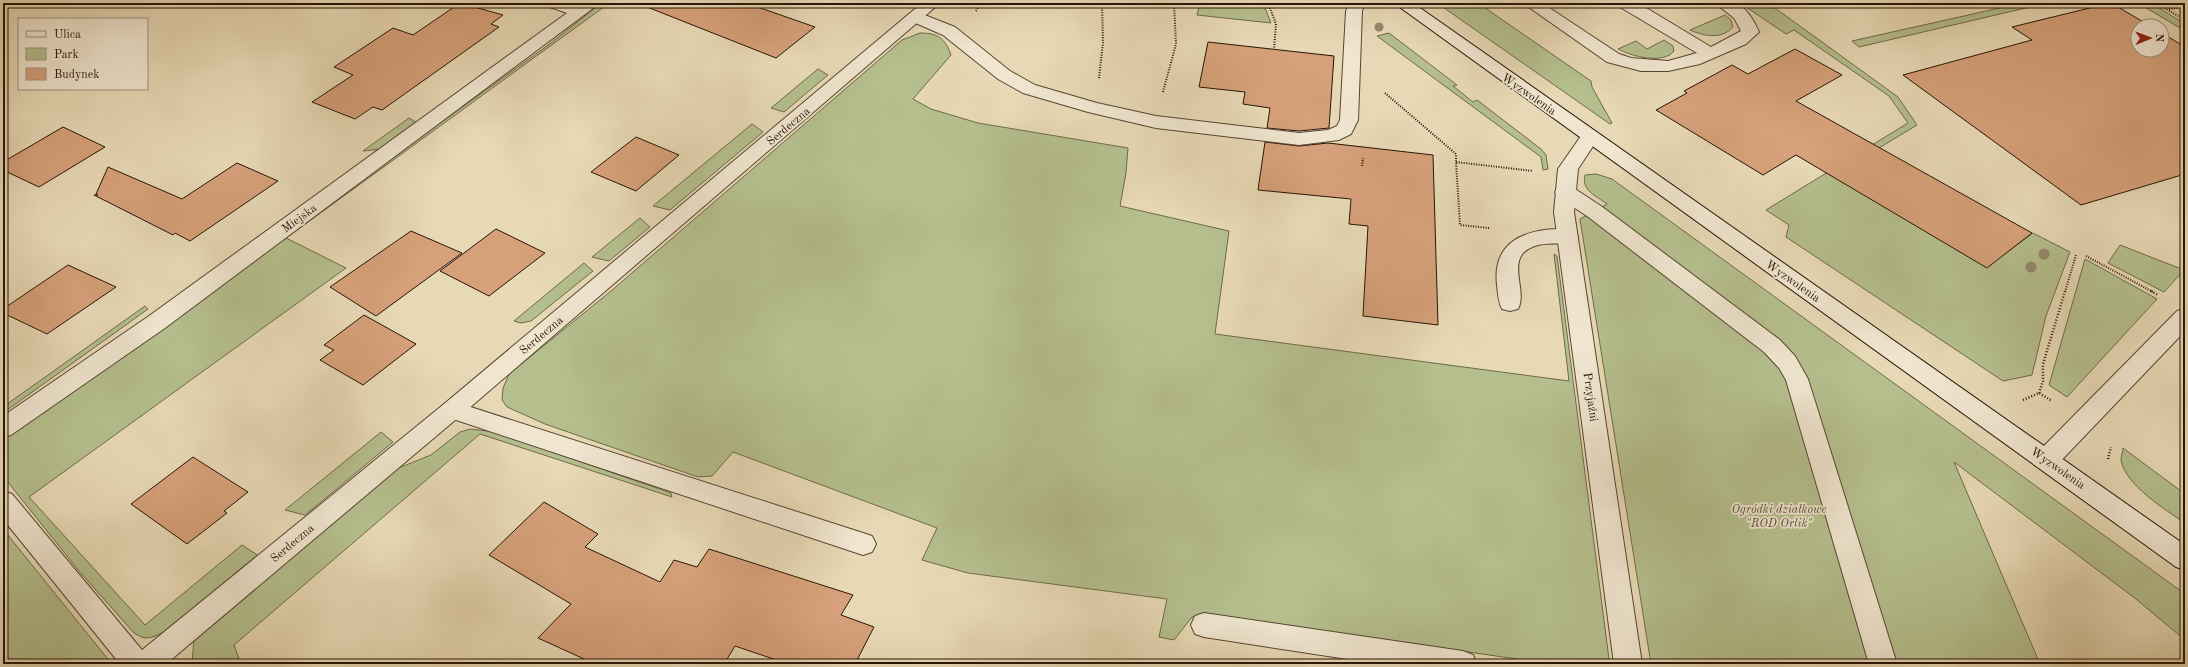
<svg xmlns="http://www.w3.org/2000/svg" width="2188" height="667" font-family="'Old Standard TT',serif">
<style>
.green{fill:#b5bf8e;stroke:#6e6a4a}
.building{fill:#d6a17a;stroke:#271406}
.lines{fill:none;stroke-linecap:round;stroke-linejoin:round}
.lane-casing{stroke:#574532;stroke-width:2}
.street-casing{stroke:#574532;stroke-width:2}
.secondary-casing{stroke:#271406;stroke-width:2}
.path-far1{stroke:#271406;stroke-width:2;stroke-dasharray:1 1.5;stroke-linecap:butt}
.path{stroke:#271406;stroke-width:2.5;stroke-dasharray:1 2;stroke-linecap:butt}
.lane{fill:#f0e6d0;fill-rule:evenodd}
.street{fill:#f0e6d0;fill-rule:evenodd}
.secondary{fill:#f0e6d0;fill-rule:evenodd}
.tree{fill:#96896c}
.labels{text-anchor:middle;stroke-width:3.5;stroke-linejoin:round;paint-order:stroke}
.street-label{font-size:12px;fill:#271406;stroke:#f0e6d0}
.park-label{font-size:12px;font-style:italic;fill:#52472f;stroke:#f0e6d0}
</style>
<rect width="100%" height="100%" fill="#e8d9b6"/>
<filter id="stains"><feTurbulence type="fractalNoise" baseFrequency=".005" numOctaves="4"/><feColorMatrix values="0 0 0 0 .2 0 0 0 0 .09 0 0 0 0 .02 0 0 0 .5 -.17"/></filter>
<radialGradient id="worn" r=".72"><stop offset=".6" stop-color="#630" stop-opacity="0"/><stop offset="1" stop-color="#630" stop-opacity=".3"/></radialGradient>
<g class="green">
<path d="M1200,3H1263L1271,23L1197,15Z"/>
<path d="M1437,3H1478L1591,81L1592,87L1612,123L1610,124Z"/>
<path d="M1740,3H1768L1898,97L1917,125L1833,176L1987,267L2033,233L2070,252L2046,316L2032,375L2003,381L1786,237L1789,225L1766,210L1908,123L1889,96L1794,30L1786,34Z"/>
<path d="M2022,3H2047L1859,47L1852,41Z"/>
<path d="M2138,3H2151L2185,24V31Z"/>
<path d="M600,4H608L286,238L346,268L29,497L145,625L242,545L259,556C240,572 167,640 146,638C142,638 138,635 134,633L79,571L3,476V438L547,46Z"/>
<path d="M1725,15L1731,20L1733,27C1722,40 1703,36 1690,30Z"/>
<path d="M920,33C938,33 945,38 951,55L913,99L931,109L978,123L1128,148L1126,173L1120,206L1229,231L1215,334L1569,381L1554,254L1557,256L1609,659L1606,664H1551L1206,614L1192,617L1174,640L1159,637L1167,599L968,573L922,560L937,528L733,452L712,476L698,477L545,424L507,407L502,400L503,388L509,374L611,291L902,40Z"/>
<path d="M1389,33L1457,85L1453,86L1473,102L1477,100L1541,149L1546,155L1548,169L1543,170L1541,157L1377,36Z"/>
<path d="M1664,40L1673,46L1674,51C1663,65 1631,56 1618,49L1636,41L1647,49Z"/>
<path d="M818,69L828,75L784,112L771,108Z"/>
<path d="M409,118L417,123L383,149L363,151Z"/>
<path d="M752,124L763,132L670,210L653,206Z"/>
<path d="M1596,174L1612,179L2185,594V640L2136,599L1954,462L2040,664H1651L1580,219L1607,204C1596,196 1581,190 1585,175Z"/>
<path d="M640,218L650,227L609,261L592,257Z"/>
<path d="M2120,245L2184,270L2164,292L2108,263Z"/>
<path d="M2085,259L2157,299L2067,397L2049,385Z"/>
<path d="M584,263L593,271L531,321L521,323L514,321Z"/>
<path d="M145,306L148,309L3,413V407Z"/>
<path d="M470,429L495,432L671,493L672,497L480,434L234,645L241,664H192L194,639L396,469L431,455L460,432Z"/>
<path d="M381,432L393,442L305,515L285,510Z"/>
<path d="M2123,448L2185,494V523C2166,510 2125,485 2121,460C2121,457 2123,451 2123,448Z"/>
<path d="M3,529L111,663V664H3Z"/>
</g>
<g class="building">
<path d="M460,3L503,15L491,24L499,27L382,110L373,107L355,119L312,102L353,75L334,67L393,28L413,35Z"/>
<path d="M643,3H746L815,27L776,58L642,5Z"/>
<path d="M2106,4H2113L2150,26H2138V50H2162V33L2185,47V174L2081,205L1903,75L2032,40L2012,27Z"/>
<path d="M1208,42L1334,56L1329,128L1299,131L1267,128L1270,108L1243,104L1245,92L1199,87Z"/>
<path d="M1795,49L1842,75L1796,101L2032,233L1987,268L1796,155L1763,175L1656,110L1687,93L1684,91L1732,65L1748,74Z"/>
<path d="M63,127L105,147L39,187L3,170V162Z"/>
<path d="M636,137L679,155L636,191L591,172Z"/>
<path d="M1265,142L1299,146L1328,143L1433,155L1438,325L1363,316L1368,226L1349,224L1351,199L1258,190Z"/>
<path d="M237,163L278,181L190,241L175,233L173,235L94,195H98L96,194L108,167L182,199Z"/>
<path d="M496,229L545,253L489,296L440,271Z"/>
<path d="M411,231L462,253L376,316L330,287Z"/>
<path d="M68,265L116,287L47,334L3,313V309Z"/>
<path d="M364,315L416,344L363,385L320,360L334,350L324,345Z"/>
<path d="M193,457L248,492L224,511L227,513L187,544L131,504Z"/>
<path d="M544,502L598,534L585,547L660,582L674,560L697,567L709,549L853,595L841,615L874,627L855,664H788L735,646L724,664H595L538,638L571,604L489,555Z"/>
</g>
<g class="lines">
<g class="lane-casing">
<g id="lane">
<path d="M1349,3H1365L1362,11L1358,120L1351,134L1339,140L1299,145L1156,128L1088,112L1023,93L998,79L943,35L911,21L909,17L911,13L917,12L955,27L1010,71L1035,85L1097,103L1156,116L1299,133L1328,130L1337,126L1340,120L1346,11Z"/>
<path d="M1523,3H1542L1619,54L1631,58L1668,61L1697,53L1620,7L1618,3H1638L1711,47L1741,31L1734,18L1715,3C1720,3 1729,2 1734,3C1746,6 1755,22 1759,32L1746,44L1700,64L1668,71H1641L1607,62Z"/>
<path d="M1565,185L1572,187L1601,206L1780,340L1795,356L1808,379L1897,664H1869L1786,380L1779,368L1764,352L1587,216L1558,197L1555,192L1558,187Z"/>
<path d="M1558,229L1575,232L1578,237L1575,242C1563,245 1551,242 1538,245C1501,255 1529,289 1518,309L1510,311L1502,309C1498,301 1498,293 1497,285C1492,243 1523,230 1558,229Z"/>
<path d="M452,401L863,533L872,536L876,544L872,552L863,555L444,416L440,410L444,404Z"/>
<path d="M1204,613L1463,651L1473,655L1477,664H1380L1204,637L1195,634L1191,625L1195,616Z"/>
</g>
</g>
<g class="street-casing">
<g id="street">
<path d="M548,3H571L578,5L581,3H600L165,328L11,435L3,437V416L149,316L567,13L550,7Z"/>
<path d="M922,3H940L460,416L166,664H120L3,519V491L12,494L142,650L444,404Z"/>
<path d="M1590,131L1597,133L1599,137L1578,169L1574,212L1642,664H1614L1554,212L1558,169L1583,133Z"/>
<path d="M2185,309V331L2056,466L2047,469L2038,466L2035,459L2038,452L2177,311Z"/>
</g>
</g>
<g class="secondary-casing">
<path id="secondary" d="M1394,3H1413L2185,545V570L2176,567Z"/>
</g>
<g class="path-far1">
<path d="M1268,3L1276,24L1274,49"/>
<path d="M2156,3L2185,20"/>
<path d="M2173,3L2185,10"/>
<path d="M1798,7L1817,3"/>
<path d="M2169,9L2185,7"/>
<path d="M976,11L980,3"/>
<path d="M1099,78L1103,43L1102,3"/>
<path d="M1163,92L1176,44L1174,3"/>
<path d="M1385,93L1456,154V162"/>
<path d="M1362,166L1363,158"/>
<path d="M1489,228L1460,225L1456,162L1533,171"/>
<path d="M2086,256L2153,292"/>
<path d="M2065,292L2076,255"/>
</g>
<g class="path">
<path d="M2151,291L2158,295"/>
<path d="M2039,393L2043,381V364L2065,291"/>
<path d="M2023,400L2039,393L2052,401"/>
<path d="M2108,459L2111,447"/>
</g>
<use href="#lane" class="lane"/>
<use href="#street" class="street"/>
<use href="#secondary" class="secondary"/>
</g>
<g class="tree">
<circle cx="1379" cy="27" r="4.5"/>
<circle cx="2044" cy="254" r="5.5"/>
<circle cx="2031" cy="267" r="5.5"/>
</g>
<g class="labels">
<g class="street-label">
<text transform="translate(1529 94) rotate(35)" y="4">Wyzwolenia</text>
<text transform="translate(788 126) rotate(-40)" y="4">Serdeczna</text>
<text transform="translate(299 218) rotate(-36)" y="4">Miejska</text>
<text transform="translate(1793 281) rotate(35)" y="4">Wyzwolenia</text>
<text transform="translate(541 335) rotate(-40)" y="4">Serdeczna</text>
<text transform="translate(1591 397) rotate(82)" y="4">Przyjaźni</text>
<text transform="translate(2058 468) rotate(35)" y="4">Wyzwolenia</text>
<text transform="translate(292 543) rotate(-40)" y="4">Serdeczna</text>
</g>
<g class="park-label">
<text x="1779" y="513">Ogródki działkowe<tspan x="1779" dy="14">"ROD Orlik"</tspan></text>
</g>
</g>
<rect width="2188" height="667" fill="none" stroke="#e8d9b6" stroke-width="16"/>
<rect x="4" y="4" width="2180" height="659" fill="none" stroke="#271406" stroke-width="2"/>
<rect x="8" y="8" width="2172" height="651" fill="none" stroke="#271406"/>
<rect x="18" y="18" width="130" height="72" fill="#f0e6d0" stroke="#a0927f"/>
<rect x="26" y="31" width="20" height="6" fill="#f0e6d0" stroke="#a0927f"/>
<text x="54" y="38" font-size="12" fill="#271406">Ulica</text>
<rect x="26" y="48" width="20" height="12" fill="#b5bf8e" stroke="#a0927f"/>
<text x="54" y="58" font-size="12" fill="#271406">Park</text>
<rect x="26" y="68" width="20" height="12" fill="#d6a17a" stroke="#a0927f"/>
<text x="54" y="78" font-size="12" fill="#271406">Budynek</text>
<g transform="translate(2150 38) rotate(89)"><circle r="19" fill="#f0e6d0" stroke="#a0927f"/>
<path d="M0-3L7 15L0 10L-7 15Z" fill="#8f2418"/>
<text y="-6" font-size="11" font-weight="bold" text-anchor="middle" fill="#271406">N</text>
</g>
<rect width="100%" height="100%" filter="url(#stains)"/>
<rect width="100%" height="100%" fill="url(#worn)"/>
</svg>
